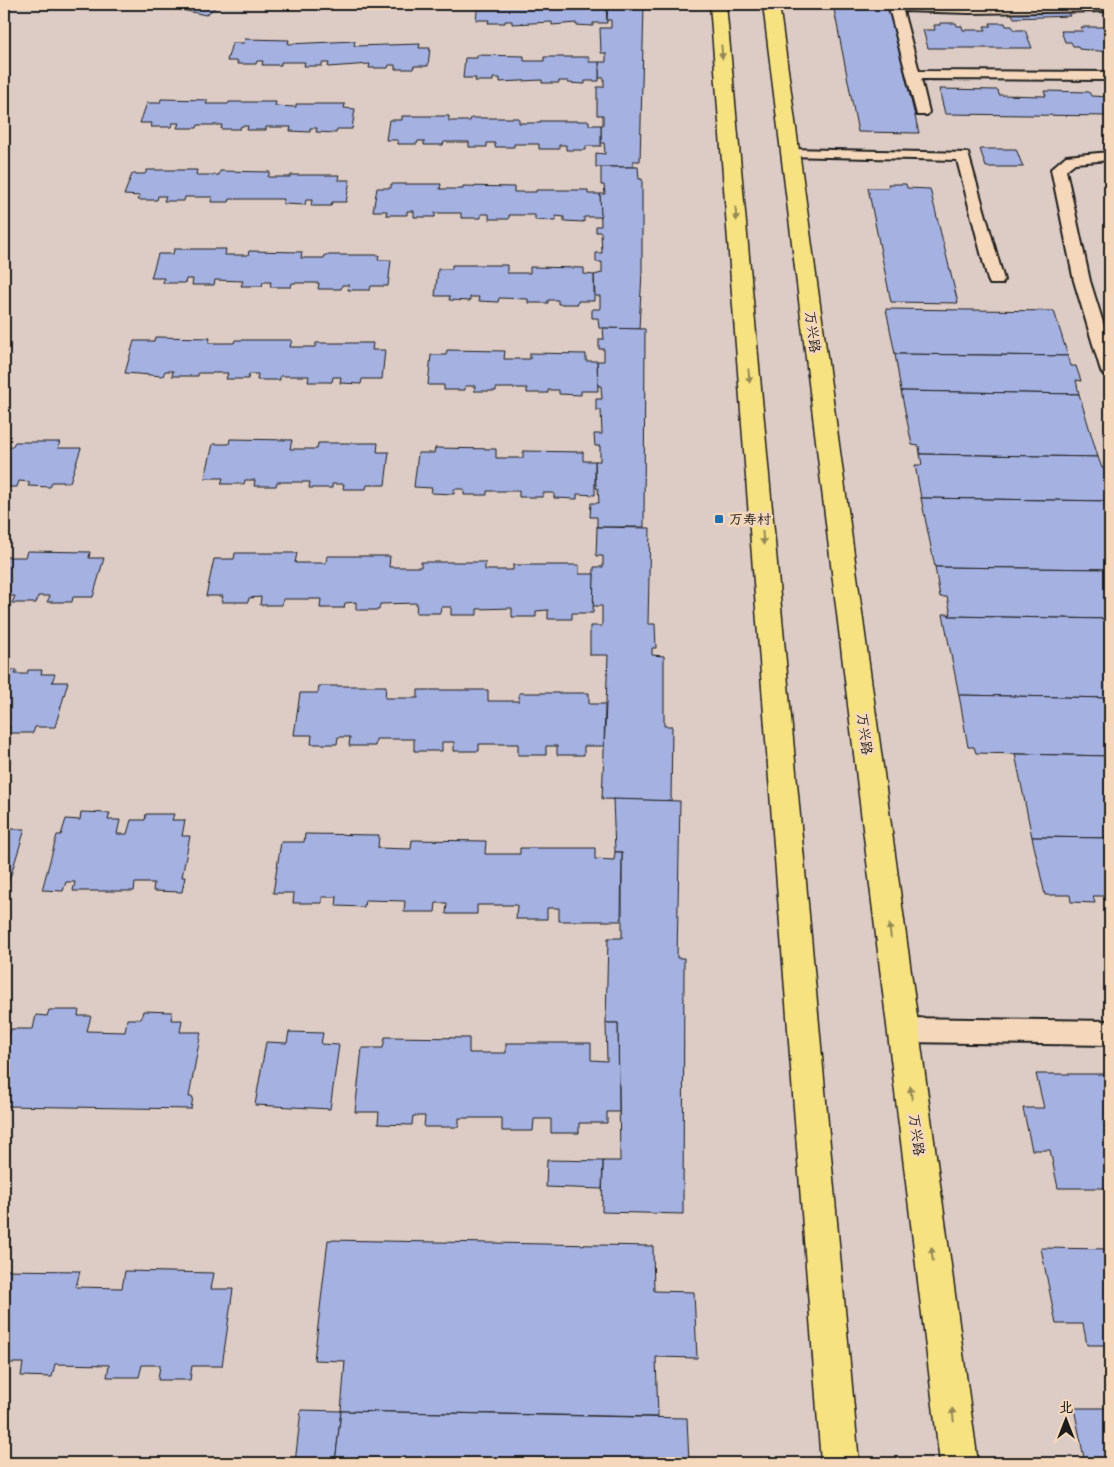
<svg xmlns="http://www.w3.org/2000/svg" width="1114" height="1467" font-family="Mali,'LXGW WenKai TC',sans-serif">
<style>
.building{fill:#a4b1e1;stroke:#1c1c1c}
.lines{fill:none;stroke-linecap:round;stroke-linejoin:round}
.lane-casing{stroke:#1c1c1c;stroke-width:4}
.primary-casing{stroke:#1c1c1c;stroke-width:3}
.lane{fill:#f5d8bb;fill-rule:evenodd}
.primary{fill:#f7e281;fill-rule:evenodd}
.oneway{fill:#948954}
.poi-dot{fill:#1f6fb2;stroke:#f5d8bb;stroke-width:2}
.labels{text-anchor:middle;stroke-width:5;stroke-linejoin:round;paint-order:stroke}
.street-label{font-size:14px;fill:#1c1c1c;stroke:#f5d8bb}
.poi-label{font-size:14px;fill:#1c1c1c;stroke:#f5d8bb;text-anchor:start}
</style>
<rect width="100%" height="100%" fill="#ddccc6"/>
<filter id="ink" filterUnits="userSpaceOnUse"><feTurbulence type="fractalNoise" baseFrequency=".02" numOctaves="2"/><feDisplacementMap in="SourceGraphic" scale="10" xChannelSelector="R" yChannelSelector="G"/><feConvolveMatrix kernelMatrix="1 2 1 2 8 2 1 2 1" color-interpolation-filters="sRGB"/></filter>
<g filter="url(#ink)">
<g class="building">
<path d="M177,4H219L206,15L172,8Z"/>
<path d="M322,4H440V6H426L425,9H408V5H402L401,9L384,8V5L345,7L346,4H339L338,7H321Z"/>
<path d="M478,4H597V6H606L607,23H593V26L576,25V23L552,25V22L512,24V21H505V23H488L489,20H476Z"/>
<path d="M608,4L644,6L640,161H633L634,167H596V153L605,154L604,143H601V125H603V115H597V87H604V78H599V62H606V53H601L600,28H611V20H607Z"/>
<path d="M833,4H888L919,133L858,132Z"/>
<path d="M1066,10L1070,16L1014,18L1011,12Z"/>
<path d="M940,23H956L957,26H962L963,30H986L984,26H991L990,23H1005L1006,26H1012L1014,30H1025L1032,48H928L923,30H935L934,25H940Z"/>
<path d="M1081,27H1110L1109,52L1079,49L1078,46H1073L1071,42H1065L1061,31H1083Z"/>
<path d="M245,39L289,40L288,44L355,41L354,46L420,44L419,48H430L428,66H414L413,69H395V65H389L388,68H369L370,64L328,67L329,63H322V66H304L305,62H281V65H262L263,61H257L256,64H237L238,61H227L232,43H244Z"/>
<path d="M477,55L524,56V61H544V57H589V62H599V81H585V84L568,83V81H559V83H542V80L500,82V78H493V81H475L476,78H463L465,58H477Z"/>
<path d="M939,89L998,90L999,95L1046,96L1044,91L1089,92L1091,96L1110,97V116L945,114Z"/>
<path d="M161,99L208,100L206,104H228L229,102H276L275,106L296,107V104H345L344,108L355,109L352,129H337L336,133L316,132L317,128H310V132L290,131L291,127H266V130H247L248,126H241L240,129H221L222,125H198L197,128H177L179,123H172L171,127H151L152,123H140L147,103H160Z"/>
<path d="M402,116H449V121H470L471,118H519V123H540V121H589V125H601V146H586V150H566V145H559V149H539V144H514V147H495V143H487V147H469V142H444L443,145H424V141H418L417,144H398V140H386L389,120H402Z"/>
<path d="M980,149H1016L1023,167H986Z"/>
<path d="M601,167H638L639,179H642V271L639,329L599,328L598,318H592V309H600V296H595L594,275L602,273V262H596V253H602L601,232H596V226H601L600,194H605L604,185H601Z"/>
<path d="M147,170H197L196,175H219L220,171L270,172L268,177H290L291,175H339L338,180H350L346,202H332L331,206H311L312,200H306L305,205L283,204L284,199H230L229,202H211L212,197H185L184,201H164L166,196H158L157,200H138L140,196L124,195L132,174H145Z"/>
<path d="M391,184H441L440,189H463V186L514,187V192H536V190H588V194H600L601,217H584V222L564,221V217L556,216V221L535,220V215H509V219H489V214H481V218H461V213H435V217H414V211H407V215H386L387,211H373L377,188H391Z"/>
<path d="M888,184H906L907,188L930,189L958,303L891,302L868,188H889Z"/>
<path d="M174,249H226L225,255H248L249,251L302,252L301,258H324L325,255H379L378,260H391L388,286H371L370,290H348L349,285H342L341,289H318L319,283H292L291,287H270L271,282H263L262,286H241L243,281L215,280L214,285H192L193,279H186L185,283H163L164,278H151L158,254H173Z"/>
<path d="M452,265H507V273H530V267L584,268V274L594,275V301H578V304H558V300H548V303H528V299L499,298L498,302L478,301L479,297H470V301L449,300L450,296H435L438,269H452Z"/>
<path d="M886,309L1054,311L1068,356L895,354Z"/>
<path d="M603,328L645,329L644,527H597V517H590L591,503H599L598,488H596L595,461H600V446H595L594,434H602L601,410H596V399H602L601,386H598L597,361H604V349H599V339H604Z"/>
<path d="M155,337L210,338L209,343H234L235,340H292L290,347H315L316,343H373L372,350H385L382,379H362L361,384L340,383L341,377H333L332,382H308L309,376H280V380H257L258,374H249L248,379H226L228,373H198V376H172L173,371H165L163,376L125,373L134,341H154Z"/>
<path d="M447,350L505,351L504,359H530V353L586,354V361H597L598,391H581V395L559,394V390H548V393H527V388H496V391H474L475,386H465V390H444V385H428L431,355H446Z"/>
<path d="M895,354L1068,356L1071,366H1076L1081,381L1076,380L1079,394L901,391Z"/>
<path d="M901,391L1079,394L1098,457L920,454L919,446L912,445Z"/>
<path d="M230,439L292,440L290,449H317L318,443H378L377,452H389L385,485H367L366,489H343L344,484H332V488H309L310,482H277L276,486H254L255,480H245L244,484H221L223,478H205L213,444H229Z"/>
<path d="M15,442H60L58,448H81L70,482H52L50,487L28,486L30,482L19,481L17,487H4V447H12Z"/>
<path d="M435,448L496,449V458H523V451L583,452V461H595V495L577,494V499L554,498V493H543L542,497H519V491H487V495H464V489H454V494L431,493L432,488L414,487L418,453H434Z"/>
<path d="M920,454L1098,457L1102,468H1109L1110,473V485H1107L1110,501L921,498L915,465H922Z"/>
<path d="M921,498L1110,501V569L935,567Z"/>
<path d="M597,527L650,528L648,624H655L656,648H652V655L664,656V726H672L671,801L602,799L608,655H590V626H602V606H593L594,567H603V556H596Z"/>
<path d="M27,551L90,552L89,558H104L93,597H73L72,602H47L50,596H38L36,603H12L15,596H4V557H25Z"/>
<path d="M235,553H297L295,563H326L327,556H390L389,567H421V562H485V570H513V565H579V574H594L593,613H572V619H548V610L536,611V617H512V608L477,609V615H451V607H441L440,613H416L417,603L380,604L379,610H356V602L345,603L344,608H320L321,599H283L282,605H260L261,597L249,598L248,602H221L223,596H206L214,559H234Z"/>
<path d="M935,567L1110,569V619L949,616V614H951L947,597H940Z"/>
<path d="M943,614H949V616L1110,619V698L959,695Z"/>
<path d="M4,670H17L15,674H27L28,670H42L41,674H55L52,682H68L55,727H35L33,733H7L10,727H4Z"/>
<path d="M319,686H386L385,698H418V690H488V701H519V693H589V704H605L604,746H584V755H557V746H546V755H518V744H479V751H454V742H442V751H414V739H376L375,746H349L350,737H338L337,744H311L312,735H294L300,693H318Z"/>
<path d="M959,695L1110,698V756L976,753L974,747H968Z"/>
<path d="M1015,754L1110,756V838L1032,837Z"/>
<path d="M613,799L680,801L677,958H684L683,1214L602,1212L603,1161H620L618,1023H606L608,938H622V852H615Z"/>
<path d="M81,812L110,813L108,820H120L117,834H127L131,820H145L146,814H174L172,820H185L182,836H190L182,877H185L182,892L153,891L154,883H135L134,891H73L75,882H66L63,891L42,890L57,835H61L66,819L80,820Z"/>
<path d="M4,820H10L7,829H25L9,881H4Z"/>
<path d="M305,834L379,835L378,848L411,849L412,840L486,841L485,854H520V848H595V859L614,860L615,852H622L621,921H559V908H547V919H516L517,905H477V914H446L447,903H436L435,912H404L405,901L365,900L364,907L336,906L337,897H322V903H293L294,893H273L281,842H304Z"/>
<path d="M1032,837L1110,838V896H1093L1095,903L1071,902L1070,895H1045Z"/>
<path d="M49,1010H79L78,1016H91L87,1031L125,1032L127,1019H141L143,1011L172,1012L171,1020H182L180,1032H201L189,1097H193L191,1109L4,1106V1055L11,1029H33L36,1015L47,1016Z"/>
<path d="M606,1023H618L619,1112H607V1123H579V1133H551V1119H534L533,1131H502V1118H459V1127H424L425,1116H413L412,1125L378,1124L379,1112H355L362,1048H383L385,1037L469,1038V1053H506V1043H591V1060L607,1061Z"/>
<path d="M289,1032L323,1033L321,1044L339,1045L330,1109L255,1105L266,1042L287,1043Z"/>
<path d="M1036,1074H1110V1188H1058L1050,1150H1032L1023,1108H1044Z"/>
<path d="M547,1160L603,1161L602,1189L546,1187Z"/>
<path d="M328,1240L653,1246L654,1291L694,1292L697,1358L656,1357L658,1417L341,1411L345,1361L314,1360Z"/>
<path d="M1041,1248L1110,1249V1345H1087L1083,1324H1056Z"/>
<path d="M4,1270L80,1271L76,1287L122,1288L125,1271L214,1273L211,1289H233L222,1366H192L190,1380H158L160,1365H142L139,1377H107L109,1365L55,1364L52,1377L21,1376L23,1363H4Z"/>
<path d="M1074,1408H1110V1463H1085Z"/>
<path d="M301,1410L341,1411L335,1463H295Z"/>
<path d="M341,1411L687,1418L689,1463H335Z"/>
</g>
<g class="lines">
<g class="lane-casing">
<g id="lane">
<path d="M888,4H1110V11L969,13L903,11L919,71L1110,72V80L921,79L929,112L927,115H917Z"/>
<path d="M790,149L968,153L1004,280L1002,284H990L988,280L957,160L785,156L783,153L785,150Z"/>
<path d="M1110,152V160L1075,163L1066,170L1090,281L1110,345V377L1104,375L1101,371L1074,281L1051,169L1066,156Z"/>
<path d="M903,1018L1110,1021V1045L903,1042L894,1038L891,1030L894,1022Z"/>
</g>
</g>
<g class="primary-casing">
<g id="primary">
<path d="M710,4H726L859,1463H821Z"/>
<path d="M763,4H779L978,1463H940Z"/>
</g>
</g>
<use href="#lane" class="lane"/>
<use href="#primary" class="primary"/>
</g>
<defs><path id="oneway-solid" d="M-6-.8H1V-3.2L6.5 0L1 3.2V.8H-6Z" transform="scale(1.25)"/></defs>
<g class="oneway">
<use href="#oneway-solid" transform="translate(722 52) rotate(85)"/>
<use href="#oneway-solid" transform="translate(736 214) rotate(85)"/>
<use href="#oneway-solid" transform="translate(749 376) rotate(85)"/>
<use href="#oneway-solid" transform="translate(763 538) rotate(85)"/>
<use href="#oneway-solid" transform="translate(890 931) rotate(-97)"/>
<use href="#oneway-solid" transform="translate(911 1093) rotate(-97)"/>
<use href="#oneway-solid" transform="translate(932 1254) rotate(-97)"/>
<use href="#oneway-solid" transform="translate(953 1415) rotate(-97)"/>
</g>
</g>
<rect class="poi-dot" x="714" y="514" width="10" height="10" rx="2.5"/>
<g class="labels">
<g class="street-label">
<text transform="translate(813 332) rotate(83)" y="5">万兴路</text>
<text transform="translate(865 734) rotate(83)" y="5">万兴路</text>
<text transform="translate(917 1135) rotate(83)" y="5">万兴路</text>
</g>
<g class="poi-label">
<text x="729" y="524">万寿村</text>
</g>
</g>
<rect width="1114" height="1467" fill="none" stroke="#f5d8bb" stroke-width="20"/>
<rect x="10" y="10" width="1094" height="1447" fill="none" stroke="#1c1c1c" stroke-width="2" filter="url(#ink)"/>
<g transform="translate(1066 1420)" stroke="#f5d8bb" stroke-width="4" paint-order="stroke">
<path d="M0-4L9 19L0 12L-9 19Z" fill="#1c1c1c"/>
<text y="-8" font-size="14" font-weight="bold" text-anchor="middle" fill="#1c1c1c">北</text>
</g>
</svg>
